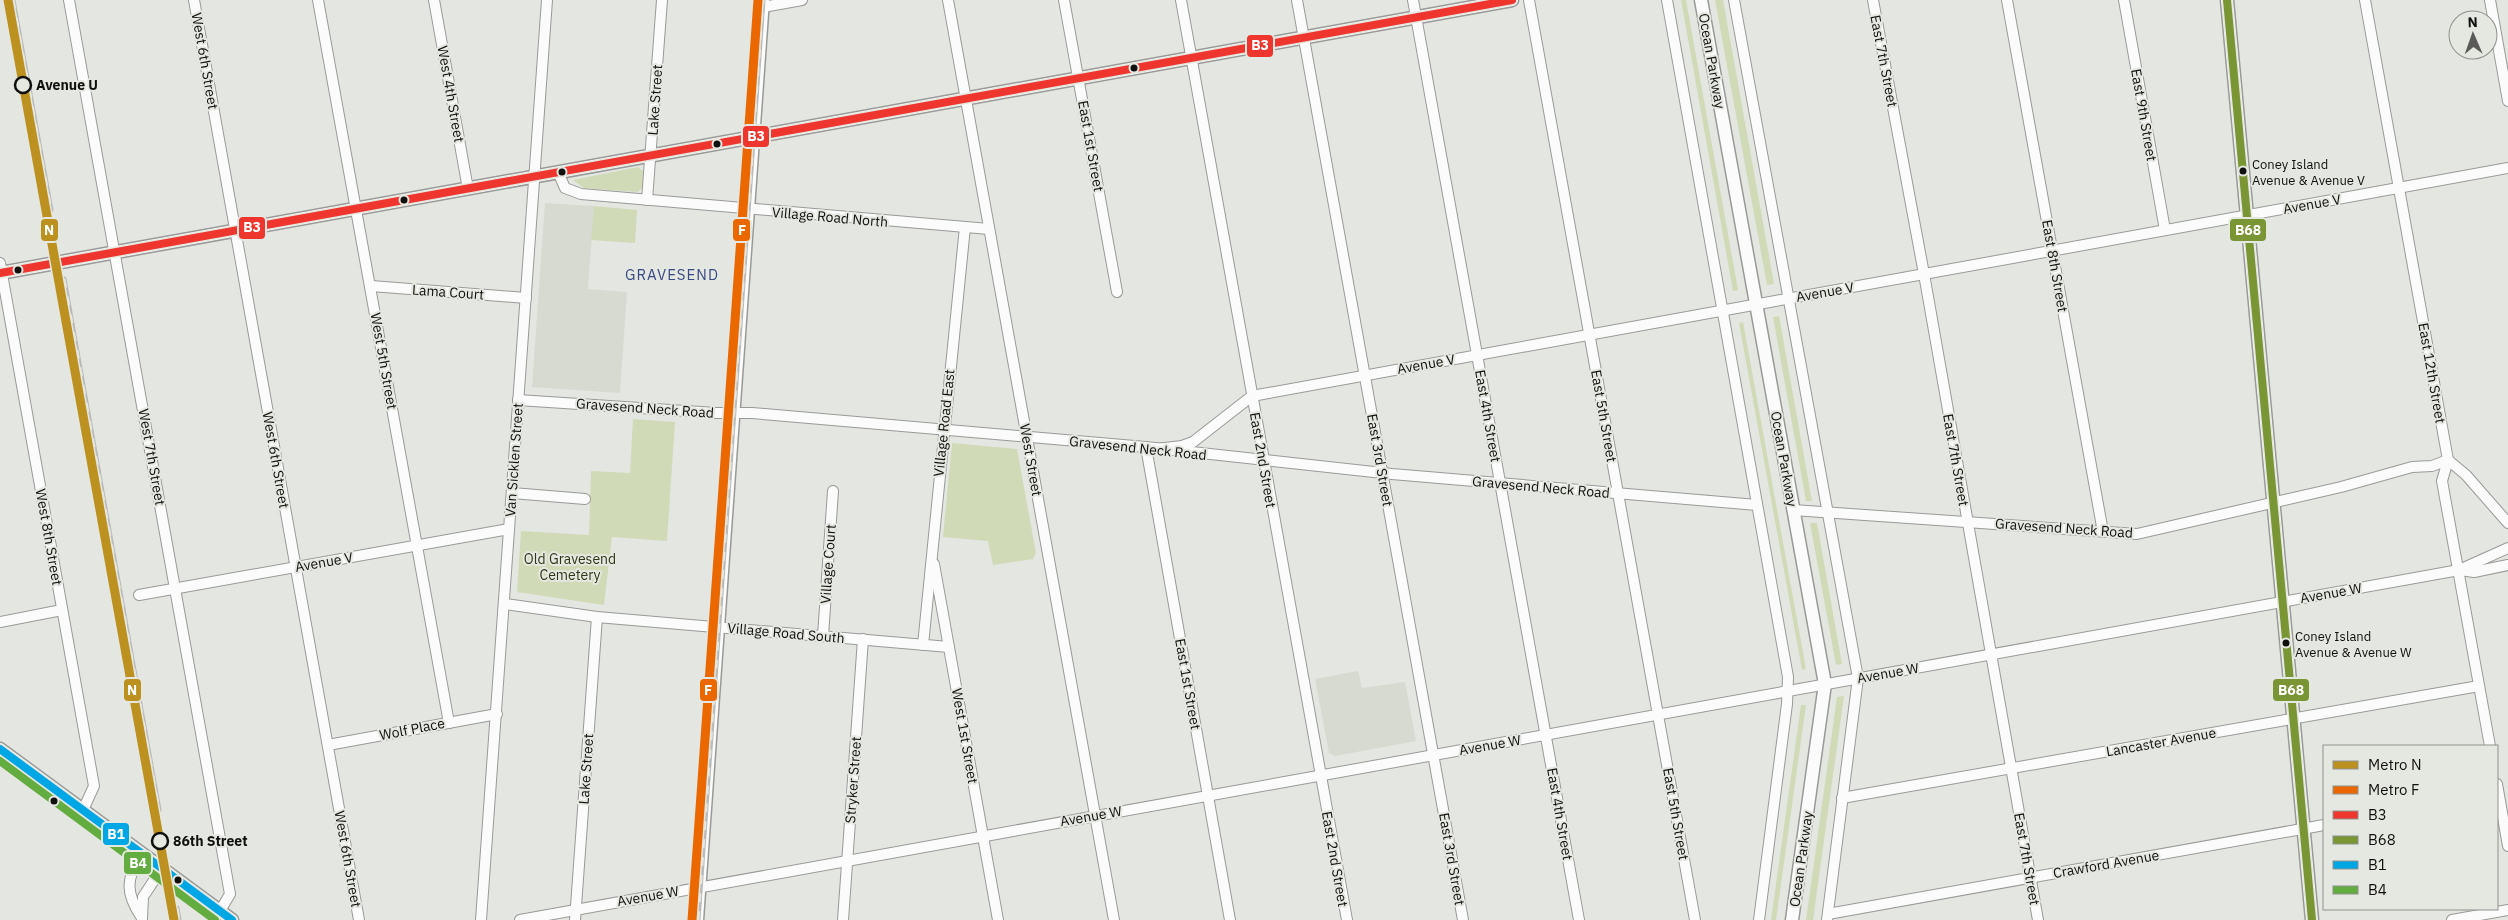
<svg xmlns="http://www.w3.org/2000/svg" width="2508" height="920" font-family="'IBM Plex Sans',sans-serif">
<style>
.built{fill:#d7dad1}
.green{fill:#d1dab6}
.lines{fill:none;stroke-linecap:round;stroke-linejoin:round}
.minor-casing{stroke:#999a97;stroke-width:12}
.major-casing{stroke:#999a97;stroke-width:15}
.minor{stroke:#fbfbfb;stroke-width:10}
.major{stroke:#fbfbfb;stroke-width:12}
.rail-casing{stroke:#babbb9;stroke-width:5}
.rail{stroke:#e5e7e1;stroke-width:3;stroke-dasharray:9;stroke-linecap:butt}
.bus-1-casing{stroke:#e5e7e1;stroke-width:11}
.bus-2-casing{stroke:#e5e7e1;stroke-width:11}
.bus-3-casing{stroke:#e5e7e1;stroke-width:11}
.bus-4-casing{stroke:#e5e7e1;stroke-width:11}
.bus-1{stroke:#ee352e;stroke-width:8}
.bus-2{stroke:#799534;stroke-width:8}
.bus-3{stroke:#01a6e4;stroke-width:8}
.bus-4{stroke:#63ad40;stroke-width:8}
.metro-1-casing{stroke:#e5e7e1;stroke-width:12}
.metro-2-casing{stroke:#e5e7e1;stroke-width:12}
.metro-1{stroke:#bc9120;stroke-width:9}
.metro-2{stroke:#eb6800;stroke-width:9}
.bus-dot{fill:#10100e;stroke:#e5e7e1;stroke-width:2}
.stop-dot{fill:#e5e7e1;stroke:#10100e;stroke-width:2.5}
.labels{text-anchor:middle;stroke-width:4;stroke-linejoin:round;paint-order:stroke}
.bus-label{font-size:13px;fill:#10100e;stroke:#e5e7e1;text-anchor:start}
.street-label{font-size:14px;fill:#10100e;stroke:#e5e7e1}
.stop-label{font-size:14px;font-weight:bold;fill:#10100e;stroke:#e5e7e1;text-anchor:start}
.park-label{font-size:14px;fill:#303714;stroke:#e5e7e1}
.neighbourhood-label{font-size:15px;letter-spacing:1px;fill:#394b86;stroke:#e5e7e1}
.line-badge{stroke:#e5e7e1;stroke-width:2}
.badge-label{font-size:14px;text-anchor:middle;font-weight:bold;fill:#fff}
</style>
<rect width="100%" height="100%" fill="#e4e6e2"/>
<g class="built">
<path d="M545,203L594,206L588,289L627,292L620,393L532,387Z"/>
<path d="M1358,671L1362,688L1405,682L1416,741L1335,756L1329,753L1315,679Z"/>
</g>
<g class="green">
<path d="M1681,0H1686L1738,290L1733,291Z"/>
<path d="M1715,0H1723L1774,284L1767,285Z"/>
<path d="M638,167L643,171L642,188L638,192L584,188L573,180Z"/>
<path d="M594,206L637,210L635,243L591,240Z"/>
<path d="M1779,316L1812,501H1806L1773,317Z"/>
<path d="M1743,322L1806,669L1802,670L1739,323Z"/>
<path d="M633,419L675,422L667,541L612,537L604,605L517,592L521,531L589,535L591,471L630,473Z"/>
<path d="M952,443L1017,449L1036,553L1033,559L993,565L988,541L943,537Z"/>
<path d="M1810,523H1817L1842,664L1836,665Z"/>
<path d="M1844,696L1813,920H1806L1837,697Z"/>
<path d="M1801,705H1806L1776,920H1771Z"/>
</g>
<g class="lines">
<g class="minor-casing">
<g id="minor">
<path d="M69,0L230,894L220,911"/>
<path d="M194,0L359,920"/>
<path d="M318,0L449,723"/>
<path d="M434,0L468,189"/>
<path d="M948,0L1114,920"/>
<path d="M1064,0L1117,292"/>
<path d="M1181,0L1347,920"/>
<path d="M1297,0L1463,920"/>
<path d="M1413,0L1579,920"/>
<path d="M1529,0L1695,920"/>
<path d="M1667,0L1788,677L1787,704L1759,920"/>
<path d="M1734,0L1858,678L1827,920"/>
<path d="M1873,0L1924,274L2038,920"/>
<path d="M2007,0L2103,532"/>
<path d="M2124,0L2165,230"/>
<path d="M2365,0L2448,460L2442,481L2490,746"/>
<path d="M2490,0L2508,101"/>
<path d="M763,7L802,0"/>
<path d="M558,172L565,188L581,194L989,229"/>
<path d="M647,200L662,0"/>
<path d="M0,263L94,786L83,810"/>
<path d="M371,286L526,298"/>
<path d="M518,400L716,413H752L1146,447L1392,474L1757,505"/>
<path d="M1146,447L1230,920"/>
<path d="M1156,449L1182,446L1193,442L1252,396L2508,168"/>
<path d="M512,493L585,499"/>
<path d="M1793,510L2137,534L2341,487L2412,467L2432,466L2448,460L2466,475L2508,523"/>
<path d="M934,564L998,920"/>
<path d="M2460,570L2474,572L2508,565"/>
<path d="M139,595L509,529"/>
<path d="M505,604L597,617L949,647"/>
<path d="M0,622L62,610"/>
<path d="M823,636L833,491"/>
<path d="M923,645L965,227"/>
<path d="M328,745L497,714"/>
<path d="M2497,784L2508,846"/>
<path d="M1842,798L2479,686"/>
<path d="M141,853C126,879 125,893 142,918"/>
<path d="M1828,914L2324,825"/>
<path d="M142,919L143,897L162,868"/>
<path d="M481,920L547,0"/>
<path d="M520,920L2459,570L2508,548"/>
<path d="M575,920L597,617"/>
<path d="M843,920L863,639"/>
<path d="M2452,920L2508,910"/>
</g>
</g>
<g class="major-casing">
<g id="major">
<path d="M1701,0L1825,684L1792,920"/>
<path d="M2227,0L2312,920"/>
<path d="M0,273L1512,0"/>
<path d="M0,749L232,920"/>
<path d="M697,920L763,0"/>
</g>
</g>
<use href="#minor" class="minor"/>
<use href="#major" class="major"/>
<g class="rail-casing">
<g id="rail">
<path d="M13,0L51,210"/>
<path d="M64,279L159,810"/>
<path d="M177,908L179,920"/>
<path d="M698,920L763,0"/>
</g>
</g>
<use href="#rail" class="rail"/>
<g class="bus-1-casing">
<path id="bus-1" d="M0,273L1512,0"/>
</g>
<g class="bus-2-casing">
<path id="bus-2" d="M2227,0L2312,920"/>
</g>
<g class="bus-3-casing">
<path id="bus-3" d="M0,749L232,920"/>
</g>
<g class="bus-4-casing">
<path id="bus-4" d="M0,761L215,920"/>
</g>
<use href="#bus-1" class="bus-1"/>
<use href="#bus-2" class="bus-2"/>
<use href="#bus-3" class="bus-3"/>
<use href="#bus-4" class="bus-4"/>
<g class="metro-1-casing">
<path id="metro-1" d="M8,0L174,920"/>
</g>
<g class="metro-2-casing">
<path id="metro-2" d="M692,920L758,0"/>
</g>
<use href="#metro-1" class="metro-1"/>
<use href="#metro-2" class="metro-2"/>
</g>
<g class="bus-dot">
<circle cx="1134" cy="68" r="4.5"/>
<circle cx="717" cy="144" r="4.5"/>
<circle cx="2243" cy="171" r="4.5"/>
<circle cx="562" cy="172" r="4.5"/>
<circle cx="404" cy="200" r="4.5"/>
<circle cx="18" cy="270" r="4.5"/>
<circle cx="2286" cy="643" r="4.5"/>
<circle cx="54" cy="801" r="4.5"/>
<circle cx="178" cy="880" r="4.5"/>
</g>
<g class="stop-dot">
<circle cx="23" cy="85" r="8"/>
<circle cx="160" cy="841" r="8"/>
</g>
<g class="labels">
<g class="bus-label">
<text x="2252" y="169">Coney Island<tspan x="2252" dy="16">Avenue &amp; Avenue V</tspan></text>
<text x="2295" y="641">Coney Island<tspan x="2295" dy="16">Avenue &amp; Avenue W</tspan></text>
</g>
<g class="street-label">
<text transform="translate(205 61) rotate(80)" y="5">West 6th Street</text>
<text transform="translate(1712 61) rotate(80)" y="5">Ocean Parkway</text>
<text transform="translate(1884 61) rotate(79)" y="5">East 7th Street</text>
<text transform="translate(451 94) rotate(80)" y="5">West 4th Street</text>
<text transform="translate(655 100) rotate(-86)" y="5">Lake Street</text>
<text transform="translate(2144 115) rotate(80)" y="5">East 9th Street</text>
<text transform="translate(1091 146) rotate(80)" y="5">East 1st Street</text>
<text transform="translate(2312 204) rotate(-10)" y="5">Avenue V</text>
<text transform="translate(830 217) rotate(5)" y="5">Village Road North</text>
<text transform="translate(2055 266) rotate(80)" y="5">East 8th Street</text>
<text transform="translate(448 292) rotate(4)" y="5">Lama Court</text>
<text transform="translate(1825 292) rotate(-10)" y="5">Avenue V</text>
<text transform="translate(384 361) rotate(80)" y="5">West 5th Street</text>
<text transform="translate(1426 364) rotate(-10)" y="5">Avenue V</text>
<text transform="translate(2432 373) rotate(80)" y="5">East 12th Street</text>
<text transform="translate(645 408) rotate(4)" y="5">Gravesend Neck Road</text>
<text transform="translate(1488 416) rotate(80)" y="5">East 4th Street</text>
<text transform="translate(1604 416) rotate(80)" y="5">East 5th Street</text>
<text transform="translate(944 423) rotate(-84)" y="5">Village Road East</text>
<text transform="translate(1138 448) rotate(6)" y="5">Gravesend Neck Road</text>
<text transform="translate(152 457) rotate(80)" y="5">West 7th Street</text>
<text transform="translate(1784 459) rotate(80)" y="5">Ocean Parkway</text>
<text transform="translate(276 460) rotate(80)" y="5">West 6th Street</text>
<text transform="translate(514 460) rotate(-86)" y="5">Van Sicklen Street</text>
<text transform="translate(1031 460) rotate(80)" y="5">West Street</text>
<text transform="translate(1263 460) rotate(80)" y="5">East 2nd Street</text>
<text transform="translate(1380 460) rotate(80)" y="5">East 3rd Street</text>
<text transform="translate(1956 460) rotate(80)" y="5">East 7th Street</text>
<text transform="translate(1541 487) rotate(5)" y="5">Gravesend Neck Road</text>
<text transform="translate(2064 528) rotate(4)" y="5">Gravesend Neck Road</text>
<text transform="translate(49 537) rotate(80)" y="5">West 8th Street</text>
<text transform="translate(324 562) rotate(-10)" y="5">Avenue V</text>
<text transform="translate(828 564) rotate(-86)" y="5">Village Court</text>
<text transform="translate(2331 593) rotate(-10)" y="5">Avenue W</text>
<text transform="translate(786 633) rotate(5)" y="5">Village Road South</text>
<text transform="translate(1888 673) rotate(-10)" y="5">Avenue W</text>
<text transform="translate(1188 684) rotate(80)" y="5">East 1st Street</text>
<text transform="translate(412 729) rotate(-11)" y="5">Wolf Place</text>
<text transform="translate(965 736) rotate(80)" y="5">West 1st Street</text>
<text transform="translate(2161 742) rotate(-10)" y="5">Lancaster Avenue</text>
<text transform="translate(1490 745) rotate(-10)" y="5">Avenue W</text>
<text transform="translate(586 769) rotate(-86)" y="5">Lake Street</text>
<text transform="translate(853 780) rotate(-86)" y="5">Stryker Street</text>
<text transform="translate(1560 814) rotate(80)" y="5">East 4th Street</text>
<text transform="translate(1676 814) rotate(80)" y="5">East 5th Street</text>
<text transform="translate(1091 816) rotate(-10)" y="5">Avenue W</text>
<text transform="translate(348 859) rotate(80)" y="5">West 6th Street</text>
<text transform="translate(1335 859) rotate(80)" y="5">East 2nd Street</text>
<text transform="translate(1452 859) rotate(80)" y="5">East 3rd Street</text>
<text transform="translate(1801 859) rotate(-82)" y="5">Ocean Parkway</text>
<text transform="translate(2027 859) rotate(80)" y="5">East 7th Street</text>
<text transform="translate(2106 864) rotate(-10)" y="5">Crawford Avenue</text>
<text transform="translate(648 896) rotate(-10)" y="5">Avenue W</text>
</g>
<g class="stop-label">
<text x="36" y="90">Avenue U</text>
<text x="173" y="846">86th Street</text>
</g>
<g class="park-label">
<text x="570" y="564">Old Gravesend<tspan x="570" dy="16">Cemetery</tspan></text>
</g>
<g class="neighbourhood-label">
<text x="672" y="280">GRAVESEND</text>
</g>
</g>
<g class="line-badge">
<rect x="1246" y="34" width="28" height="24" rx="5" fill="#ee352e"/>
<rect x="742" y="125" width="28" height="23" rx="5" fill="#ee352e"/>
<rect x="238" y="216" width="28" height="24" rx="5" fill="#ee352e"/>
<rect x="40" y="218" width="19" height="24" rx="5" fill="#bc9120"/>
<rect x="732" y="218" width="19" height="24" rx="5" fill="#eb6800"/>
<rect x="2229" y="218" width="38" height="24" rx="5" fill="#799534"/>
<rect x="2272" y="678" width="38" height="24" rx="5" fill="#799534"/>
<rect x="123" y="678" width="19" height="24" rx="5" fill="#bc9120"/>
<rect x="699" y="678" width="19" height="24" rx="5" fill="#eb6800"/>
<rect x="102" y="822" width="28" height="24" rx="5" fill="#01a6e4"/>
<rect x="123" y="851" width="29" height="24" rx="5" fill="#63ad40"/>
</g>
<g class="badge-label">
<text x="1260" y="50">B3</text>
<text x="756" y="141">B3</text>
<text x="252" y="232">B3</text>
<text x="49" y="235">N</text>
<text x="742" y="235">F</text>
<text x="2248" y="235">B68</text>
<text x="2291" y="695">B68</text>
<text x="132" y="695">N</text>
<text x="708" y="695">F</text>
<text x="116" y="839">B1</text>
<text x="138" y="868">B4</text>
</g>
<rect x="2323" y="745" width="175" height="165" fill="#e5e7e1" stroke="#90918d"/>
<rect x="2333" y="761" width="25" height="8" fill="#bc9120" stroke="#90918d"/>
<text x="2368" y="770" font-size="15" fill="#10100e">Metro N</text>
<rect x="2333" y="786" width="25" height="8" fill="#eb6800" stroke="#90918d"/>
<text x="2368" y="795" font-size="15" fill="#10100e">Metro F</text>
<rect x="2333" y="811" width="25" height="8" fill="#ee352e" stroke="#90918d"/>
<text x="2368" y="820" font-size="15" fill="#10100e">B3</text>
<rect x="2333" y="836" width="25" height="8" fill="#799534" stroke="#90918d"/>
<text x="2368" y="845" font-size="15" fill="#10100e">B68</text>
<rect x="2333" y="861" width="25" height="8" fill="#01a6e4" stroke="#90918d"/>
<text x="2368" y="870" font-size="15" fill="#10100e">B1</text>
<rect x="2333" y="886" width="25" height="8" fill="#63ad40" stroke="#90918d"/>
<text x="2368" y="895" font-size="15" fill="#10100e">B4</text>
<g transform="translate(2473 35) rotate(358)"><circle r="24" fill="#e5e7e1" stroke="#90918d"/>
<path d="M0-4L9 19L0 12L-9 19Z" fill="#5a5b58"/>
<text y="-8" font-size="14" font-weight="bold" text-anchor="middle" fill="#10100e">N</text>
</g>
</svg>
